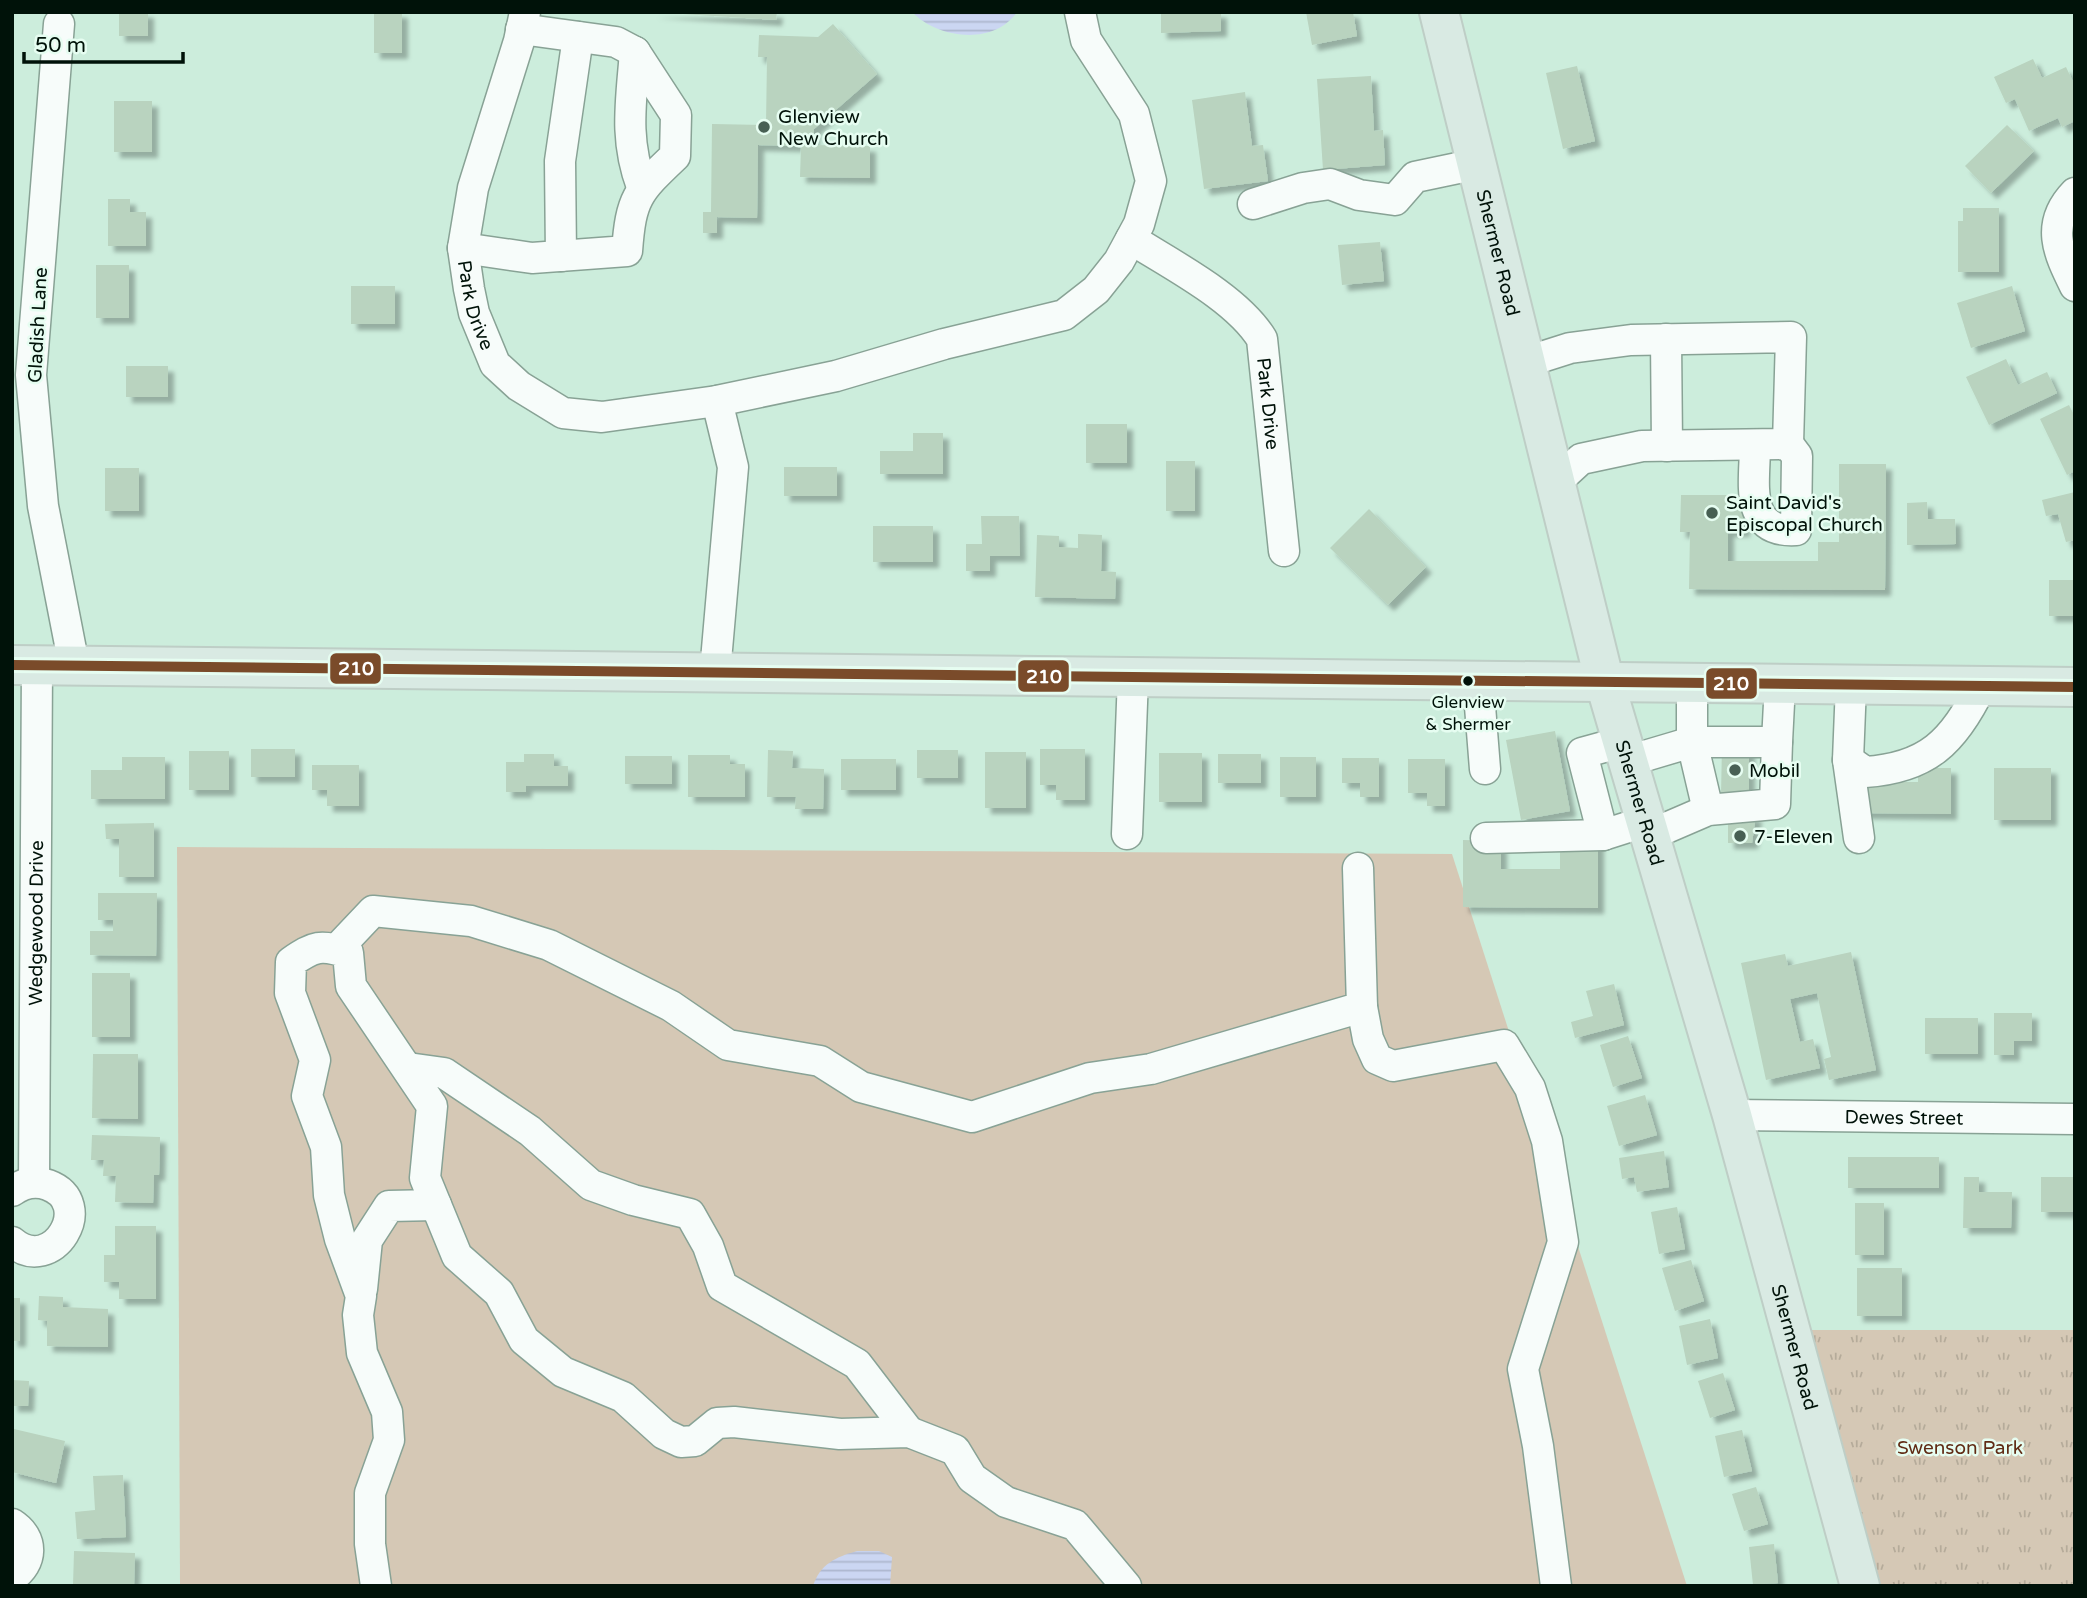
<svg xmlns="http://www.w3.org/2000/svg" width="2087" height="1598" font-family="'Varela Round',sans-serif">
<style>
.grass{fill:#d5c8b5}
.park{fill:url(#park-tufts)}
.water{fill:url(#water-rules)}
.building{fill:#b9d3bf;filter:url(#shadow)}
.lines{fill:none;stroke-linecap:round;stroke-linejoin:round}
.minor-casing{stroke:#88a295;stroke-width:33}
.major-casing{stroke:#becec6;stroke-width:42}
.minor{stroke:#f7fcfa;stroke-width:30}
.major{stroke:#d9eae3;stroke-width:38}
.bus-1-casing{stroke:#e6fdf1;stroke-width:16}
.bus-1{stroke:#7a4b2a;stroke-width:10}
.poi-dot{fill:#475f53;stroke:#e6fdf1;stroke-width:2.5}
.bus-dot{fill:#001209;stroke:#e6fdf1;stroke-width:2.5}
.labels{text-anchor:middle;stroke-width:5;stroke-linejoin:round;paint-order:stroke}
.bus-label{font-size:17px;fill:#001209;stroke:#e6fdf1}
.poi-label{font-size:19px;fill:#001209;stroke:#e6fdf1;text-anchor:start}
.street-label{font-size:19px;fill:#001209;stroke:#e6fdf1}
.park-label{font-size:19px;fill:#602c15;stroke:#e6fdf1}
.line-badge{stroke:#e6fdf1;stroke-width:2.5}
.badge-label{font-size:19px;text-anchor:middle;font-weight:bold;fill:#fff}
</style>
<defs>
<pattern id="park-tufts" width="24" height="20" patternUnits="userSpaceOnUse" patternTransform="scale(1.75)"><rect width="24" height="20" fill="#d5c8b5"/><path d="M3 7l-1-3M5 7V3M7 7l1-3M15 17l-1-3M17 17v-4M19 17l1-3" fill="none" stroke="#b5ab9a"/></pattern>
<pattern id="water-rules" width="6" height="5" patternUnits="userSpaceOnUse" patternTransform="scale(1.75)"><rect width="6" height="5" fill="#cbd6f2"/><path d="M0 2.5h6" fill="none" stroke="#adb7ce"/></pattern>
<filter id="shadow"><feDropShadow dx="6" dy="6" stdDeviation="2" flood-color="#0004"/></filter>
</defs>
<rect width="100%" height="100%" fill="#cceddc"/>
<path class="grass" d="M177,847L1452,854L1687,1586H180Z"/>
<path class="park" d="M1808,1330H2075V1586H1880Z"/>
<g class="water">
<path d="M912,12H1017C994,46 938,39 912,12Z"/>
<path d="M857,1551H879L892,1557L890,1586H813C820,1564 836,1557 857,1551Z"/>
</g>
<g class="building">
<rect x="119" y="12" width="29" height="24"/>
<rect x="374" y="12" width="28" height="41"/>
<path d="M651,12H777L776,20Z"/>
<path d="M1161,12H1221V31L1161,33Z"/>
<path d="M1306,12H1353L1357,36L1312,45Z"/>
<path d="M833,24L877,74L814,129L813,145L870,146V178L800,177L801,146L758,145L757,218L717,217V233H703V212H711L712,124L766,125L767,57H758L759,35L818,37Z"/>
<path d="M2033,59L2042,78L2066,67L2075,86V121L2062,127L2058,118L2029,131L2015,99L2006,103L1994,77Z"/>
<path d="M1577,66L1595,141L1563,149L1546,73Z"/>
<path d="M1371,76L1374,131L1383,130L1385,165L1323,170L1317,79Z"/>
<path d="M1245,92L1252,146L1263,145L1268,181L1204,189L1192,100Z"/>
<rect x="114" y="101" width="38" height="51"/>
<path d="M2007,125L2034,151L1991,193L1965,166Z"/>
<path d="M108,199H130V212H146V246H108Z"/>
<path d="M1963,208H1999V272H1958V221H1963Z"/>
<path d="M1380,242L1384,281L1342,285L1338,245Z"/>
<rect x="96" y="265" width="33" height="53"/>
<rect x="351" y="286" width="44" height="38"/>
<path d="M2012,286L2025,331L1971,348L1957,303Z"/>
<path d="M2006,359L2018,385L2047,372L2057,393L1989,425L1966,377Z"/>
<rect x="126" y="366" width="42" height="31"/>
<path d="M2069,405L2075,417V471L2067,475L2040,419Z"/>
<rect x="1086" y="424" width="41" height="39"/>
<path d="M913,433H943V474H880V451H913Z"/>
<rect x="1166" y="461" width="29" height="50"/>
<path d="M1839,464H1886L1885,590L1689,589L1690,532H1680L1681,495H1744V531H1728V561H1818V542H1839Z"/>
<rect x="784" y="467" width="53" height="29"/>
<rect x="105" y="468" width="34" height="43"/>
<path d="M2075,492V540L2066,542L2058,514L2046,516L2042,500Z"/>
<path d="M1927,502L1928,519H1955L1956,544L1907,545V503Z"/>
<path d="M1369,509L1426,567L1388,605L1330,548Z"/>
<path d="M981,516H1019L1020,556H990V571H966V544H982Z"/>
<rect x="873" y="526" width="60" height="36"/>
<path d="M1078,534L1102,535L1101,571L1116,572L1115,599L1035,597L1037,535L1059,536V547L1078,548Z"/>
<rect x="2049" y="580" width="26" height="36"/>
<path d="M1555,731L1570,811L1521,820L1506,740Z"/>
<path d="M1722,744H1749V797L1721,796Z"/>
<rect x="251" y="749" width="44" height="28"/>
<path d="M1040,749H1085V800H1056V785H1040Z"/>
<path d="M768,750L793,751L792,768L824,769L823,809H795L796,797H767Z"/>
<rect x="917" y="750" width="41" height="28"/>
<rect x="189" y="751" width="40" height="39"/>
<rect x="985" y="752" width="41" height="56"/>
<rect x="1159" y="753" width="43" height="49"/>
<path d="M524,754H554V766H568V786H526V792H506V762H524Z"/>
<rect x="1218" y="754" width="43" height="29"/>
<path d="M688,755H730V764H745V797H688Z"/>
<rect x="625" y="756" width="47" height="28"/>
<path d="M122,757H165V799H91V770H122Z"/>
<rect x="1280" y="757" width="36" height="40"/>
<path d="M1342,758H1379V797H1360V783H1342Z"/>
<rect x="841" y="759" width="55" height="31"/>
<path d="M1408,759H1445V806H1427V793H1408Z"/>
<path d="M312,765H359V806H327V790H312Z"/>
<path d="M1918,768H1951V814L1858,813V782H1918Z"/>
<rect x="1994" y="768" width="57" height="52"/>
<path d="M1728,815H1756L1752,843H1728Z"/>
<path d="M154,823V877H119V839H106L105,824Z"/>
<path d="M1463,840L1501,841V869H1560V841H1598V908L1463,907Z"/>
<path d="M98,893H157L156,956L90,955V931H113V920H98Z"/>
<path d="M1851,952L1876,1070L1829,1080L1824,1059L1831,1057L1817,993L1790,999L1800,1042L1813,1039L1820,1068L1766,1080L1741,963L1785,954L1788,966Z"/>
<rect x="92" y="973" width="38" height="64"/>
<path d="M1614,984L1624,1025L1575,1038L1571,1022L1593,1016L1586,991Z"/>
<path d="M1994,1013H2032V1041H2014V1055H1994Z"/>
<rect x="1925" y="1018" width="53" height="36"/>
<path d="M1628,1036L1642,1078L1613,1087L1600,1045Z"/>
<path d="M93,1054H138V1119L92,1118Z"/>
<path d="M1645,1095L1657,1135L1619,1146L1607,1106Z"/>
<path d="M92,1135L160,1137L159,1175H154L153,1203L115,1202L116,1176H103L104,1160H91Z"/>
<path d="M1664,1151L1669,1187L1637,1192L1634,1177L1622,1179L1619,1158Z"/>
<rect x="1848" y="1157" width="91" height="31"/>
<path d="M1964,1177H1979V1192H2012L2011,1228H1963Z"/>
<rect x="2041" y="1177" width="32" height="35"/>
<rect x="1855" y="1203" width="29" height="52"/>
<path d="M1677,1207L1685,1249L1659,1254L1651,1212Z"/>
<path d="M115,1226H156V1299H119V1282H104V1255H115Z"/>
<path d="M1691,1260L1704,1301L1675,1311L1662,1268Z"/>
<rect x="1857" y="1268" width="45" height="48"/>
<path d="M39,1296L63,1297V1307L108,1309V1347L47,1346V1321L38,1320Z"/>
<rect x="12" y="1298" width="8" height="43"/>
<path d="M1710,1319L1718,1358L1687,1365L1679,1326Z"/>
<path d="M1723,1373L1735,1410L1710,1418L1698,1381Z"/>
<path d="M12,1380L29,1381L28,1406H12Z"/>
<path d="M14,1429L65,1441L56,1483L12,1472Z"/>
<path d="M1742,1430L1752,1471L1724,1477L1715,1436Z"/>
<path d="M123,1475L126,1537L77,1539L75,1512L95,1510L93,1476Z"/>
<path d="M1756,1487L1768,1524L1744,1531L1732,1494Z"/>
<path d="M1774,1544L1778,1583L1753,1585L1749,1547Z"/>
<path d="M74,1551L135,1553L134,1586H73Z"/>
</g>
<g class="lines">
<g class="minor-casing">
<g id="minor">
<path id="s1" d="M525,12L519,41L473,188L463,248L469,289L474,313L495,364L519,386L563,413L602,417L717,401L836,376L944,344L1064,315L1096,290L1119,261L1139,224L1151,181L1134,114L1086,40L1080,12"/>
<path d="M59,24L31,375L43,506L74,665"/>
<path d="M635,52C631,102 624,139 642,187"/>
<path d="M2075,193C2045,224 2058,252 2075,286"/>
<path d="M1253,204L1303,188L1330,184L1359,195L1395,200L1415,177L1477,164"/>
<path id="s2" d="M1131,239C1172,265 1237,298 1262,339L1284,551"/>
<path d="M463,248L532,258L627,251C631,198 637,192 675,156L676,115L635,52L616,42L521,29"/>
<path d="M561,256L560,161L578,37"/>
<path d="M1666,339L1667,446"/>
<path d="M1526,362L1570,348L1631,340L1791,337L1788,444L1642,446L1581,459L1556,482"/>
<path d="M1755,445C1755,482 1743,533 1796,530L1797,456L1788,444"/>
<path d="M715,672L733,467L717,401"/>
<path d="M1478,681L1485,769"/>
<path d="M1692,683V742L1708,810"/>
<path d="M1851,685L1848,760L1859,838"/>
<path d="M1848,760L1865,772C1927,768 1954,742 1981,686"/>
<path d="M1628,761L1692,742H1777L1780,684"/>
<path d="M1127,834L1133,677"/>
<path d="M1603,835L1582,753L1622,742"/>
<path d="M1650,835L1708,810L1775,804L1777,742"/>
<path d="M1486,838L1603,835L1647,821"/>
<path d="M337,949L373,911L471,921L549,945L671,1006L728,1045L820,1061L861,1087L972,1117L1090,1078L1151,1069L1362,1007L1358,868"/>
<path d="M1362,1007L1368,1039L1377,1059L1393,1066L1504,1045L1530,1088L1547,1141L1563,1242L1523,1369L1538,1446L1556,1586"/>
<path d="M408,1068L444,1073L530,1131L591,1185L633,1200L690,1214L708,1246L722,1286L857,1364L909,1432"/>
<path id="s3" d="M1732,1115L2075,1119"/>
<path id="s4" d="M34,1182L37,665"/>
<path d="M12,1191C23,1183 35,1180 48,1185C97,1203 53,1277 12,1242"/>
<path d="M362,1289L367,1240L389,1206L436,1205"/>
<path d="M12,1524C34,1538 33,1563 12,1577"/>
<path d="M376,1586L370,1544V1493L389,1440L387,1412L362,1353L358,1315L361,1296L340,1239L329,1195L326,1147L307,1096L315,1060L290,993L291,962C314,946 321,944 348,953L351,986L432,1106L425,1178L457,1256L499,1293L524,1340L563,1372L623,1397L664,1434L681,1442L695,1441L717,1423L734,1422L840,1434L909,1432L955,1450L972,1478L1006,1502L1075,1525L1126,1586"/>
</g>
</g>
<g class="major-casing">
<g id="major">
<path id="s5" d="M1439,12L1605,683L1732,1115L1860,1586"/>
<path d="M12,665L2075,687"/>
</g>
</g>
<use href="#minor" class="minor"/>
<use href="#major" class="major"/>
<g class="bus-1-casing">
<path id="bus-1" d="M12,665L2075,687"/>
</g>
<use href="#bus-1" class="bus-1"/>
</g>
<g class="poi-dot">
<circle cx="764" cy="127" r="7"/>
<circle cx="1712" cy="513" r="7"/>
<circle cx="1735" cy="770" r="7"/>
<circle cx="1740" cy="836" r="7"/>
</g>
<circle class="bus-dot" cx="1468" cy="681" r="6"/>
<g class="labels">
<g class="bus-label">
<text x="1468" y="708">Glenview<tspan x="1468" dy="22">&amp; Shermer</tspan></text>
</g>
<g class="poi-label">
<text x="778" y="123">Glenview<tspan x="778" dy="22">New Church</tspan></text>
<text x="1726" y="509">Saint David's<tspan x="1726" dy="22">Episcopal Church</tspan></text>
<text x="1749" y="777">Mobil</text>
<text x="1754" y="843">7-Eleven</text>
</g>
<g class="street-label">
<text dy="7" stroke="none"><textPath href="#s5" startOffset="248">Shermer Road</textPath></text>
<text dy="7" stroke="none"><textPath href="#s1" startOffset="303">Park Drive</textPath></text>
<text transform="translate(37 325) rotate(-87)" y="7">Gladish Lane</text>
<text dy="7" stroke="none"><textPath href="#s2" startOffset="231">Park Drive</textPath></text>
<text dy="7" stroke="none"><textPath href="#s5" startOffset="816">Shermer Road</textPath></text>
<text dy="7" stroke="none"><textPath href="#s4" startOffset="259">Wedgewood Drive</textPath></text>
<text dy="7" stroke="none"><textPath href="#s3" startOffset="172">Dewes Street</textPath></text>
<text dy="7" stroke="none"><textPath href="#s5" startOffset="1382">Shermer Road</textPath></text>
</g>
<g class="park-label">
<text x="1960" y="1454">Swenson Park</text>
</g>
</g>
<g class="line-badge">
<rect x="329" y="652" width="53" height="33" rx="7" fill="#7a4b2a"/>
<rect x="1017" y="659" width="53" height="34" rx="7" fill="#7a4b2a"/>
<rect x="1705" y="667" width="53" height="33" rx="7" fill="#7a4b2a"/>
</g>
<g class="badge-label">
<text x="356" y="675">210</text>
<text x="1044" y="683">210</text>
<text x="1731" y="690">210</text>
</g>
<rect width="2087" height="1598" fill="none" stroke="#001209" stroke-width="28"/>
<path d="M24 52v10h159v-10" fill="none" stroke="#001209" stroke-width="3.5"/>
<text x="35" y="52" font-size="21" fill="#001209" stroke="#e6fdf1" stroke-width="5" paint-order="stroke">50 m</text>
</svg>
